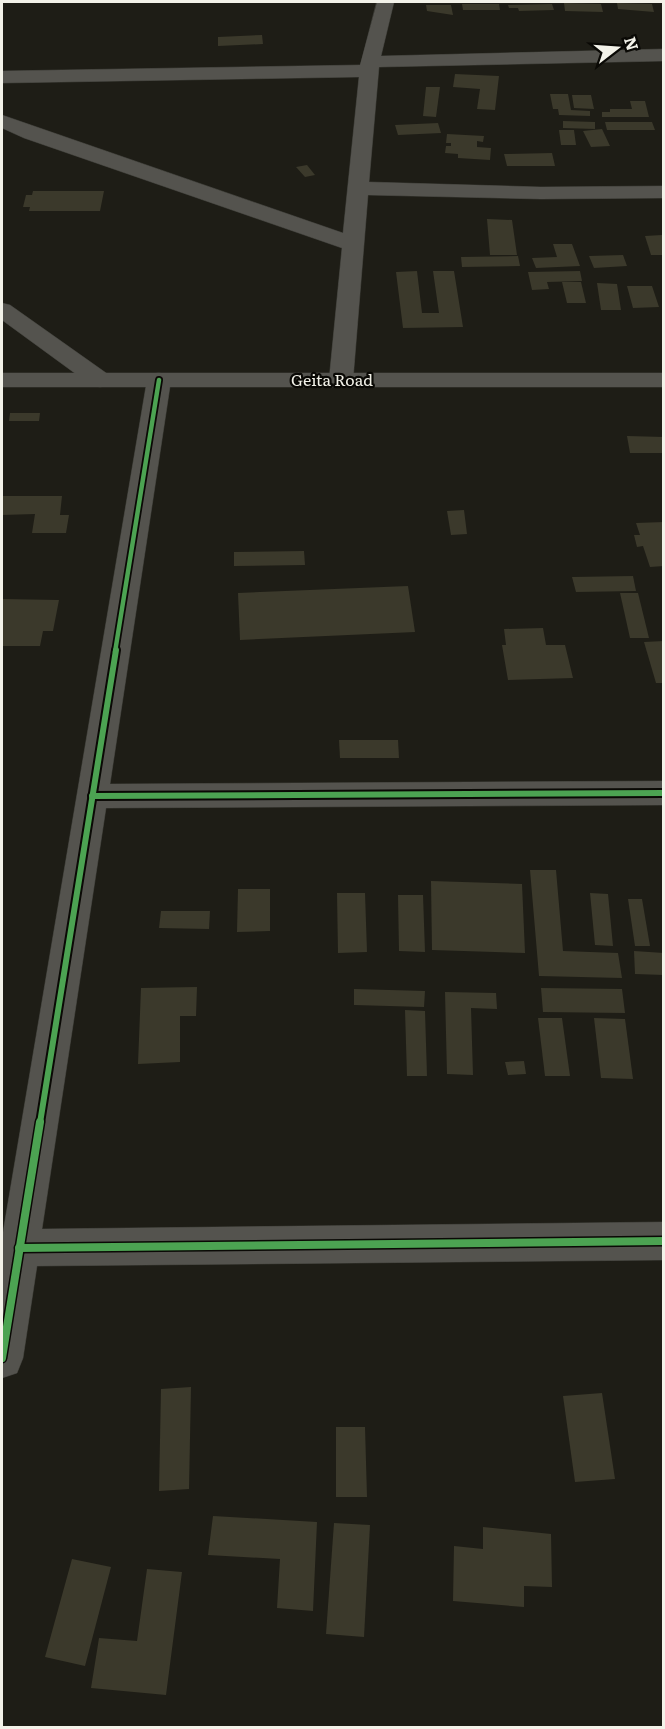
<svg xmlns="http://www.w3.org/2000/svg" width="665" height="1729" font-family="Literata,serif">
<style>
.building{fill:#3b392b}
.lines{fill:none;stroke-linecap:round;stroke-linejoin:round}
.street-casing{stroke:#3a3a34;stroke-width:1}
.secondary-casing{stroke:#3a3a34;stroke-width:1}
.street{fill:#54534e;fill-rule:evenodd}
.secondary{fill:#54534e;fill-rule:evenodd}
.cycleway-far2-casing{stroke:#0a0905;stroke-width:8}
.cycleway-far1-casing{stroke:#0a0905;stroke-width:10}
.cycleway-casing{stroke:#0a0905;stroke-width:11}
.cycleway-far2{stroke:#4ca352;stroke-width:4.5}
.cycleway-far1{stroke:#4ca352;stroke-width:6}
.cycleway{stroke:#4ca352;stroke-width:8}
.labels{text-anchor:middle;stroke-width:4.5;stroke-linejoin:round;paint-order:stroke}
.far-street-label{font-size:16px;fill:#f3f2e9;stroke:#0a0905}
</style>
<rect width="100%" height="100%" fill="#1e1d16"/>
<g class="building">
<path d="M564,3L601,4L603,12L565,11Z"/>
<path d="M617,3L652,4L654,12L618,9Z"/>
<path d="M462,4H499L500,10H463Z"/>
<path d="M552,4L554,10L519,11L518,8H509L508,5Z"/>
<path d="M426,5H451L453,15L427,11Z"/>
<path d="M262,35L263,44L218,46V37Z"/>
<path d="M455,74L499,76L495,110L477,109L480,89L453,87Z"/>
<path d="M426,87H440L436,117L423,116Z"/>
<path d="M550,94H568L571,110L590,111V116L559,115L558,109H553Z"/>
<path d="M572,95H591L594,109L574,108Z"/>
<path d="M630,101H645L649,117H602V112H610V109H632Z"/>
<path d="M563,121L595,122V129L563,128Z"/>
<path d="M605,122H652L655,130H607Z"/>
<path d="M438,123L441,133L398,135L395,125Z"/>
<path d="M602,129L610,146L591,147L583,131Z"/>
<path d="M559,130H574L576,145H561Z"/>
<path d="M447,134L484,136L483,142L477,141V147L491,148L490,160L458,158V154L445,153L446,146H451V143H446Z"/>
<path d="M552,153L555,166H507L504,154Z"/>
<path d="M307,165L315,175L305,177L296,167Z"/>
<path d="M33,191H104L100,211H29L30,207H23L26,195H32Z"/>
<path d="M487,219L512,220L517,255H490Z"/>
<path d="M662,235L664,255H651L645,236Z"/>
<path d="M553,244H572L580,266L536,268L532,258L557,257Z"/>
<path d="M623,255L627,266L594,268L589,256Z"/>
<path d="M518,256L520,266L462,267L461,257Z"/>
<path d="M417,271L422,313H439L433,271H454L463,327L403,328L396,272Z"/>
<path d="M580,271L582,281L547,282L549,289L532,290L528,272Z"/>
<path d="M562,282H581L586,303H567Z"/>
<path d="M597,283L617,284L621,310H601Z"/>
<path d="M627,286H652L659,307L633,308Z"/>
<path d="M10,413H40L39,421H9Z"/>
<path d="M627,436L664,437V453H630Z"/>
<path d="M2,496H62L60,515H69L66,533H32L35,514L2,515Z"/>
<path d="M464,510L467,534L451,535L447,511Z"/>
<path d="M664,522V566L650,567L643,546L637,547L634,535H640L636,523Z"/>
<path d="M304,551L305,565L234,566V552Z"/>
<path d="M633,576L636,591L576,592L572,577Z"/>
<path d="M408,586L415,632L240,640L238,593Z"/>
<path d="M620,593H638L649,638H630Z"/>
<path d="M2,599L59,600L53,631H43L40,646H2Z"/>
<path d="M543,628L546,645H565L573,678L508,680L502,645H506L504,629Z"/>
<path d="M664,641V683H656L644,642Z"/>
<path d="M339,740H398L399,758H340Z"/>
<path d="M530,870H556L563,951L618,953L622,978L539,976Z"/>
<path d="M431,881L522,884L525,953L432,950Z"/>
<path d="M238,889H270V931L237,932Z"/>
<path d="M337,893H365L367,952L338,953Z"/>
<path d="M590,893L608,894L613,946L595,945Z"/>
<path d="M398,895H423L425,952L399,951Z"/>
<path d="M628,899H642L650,946H635Z"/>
<path d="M161,911H210L209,929L159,928Z"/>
<path d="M634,951L664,953V975L635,974Z"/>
<path d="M197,987L196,1016H180V1062L138,1064L141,988Z"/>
<path d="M541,988L622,989L625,1013L543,1012Z"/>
<path d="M354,989L425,991L424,1007L354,1005Z"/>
<path d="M445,992L496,993L497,1009L471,1008L473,1075L447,1074Z"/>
<path d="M405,1010L425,1011L427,1076H407Z"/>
<path d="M538,1018H562L570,1076H545Z"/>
<path d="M594,1018L625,1019L633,1079L601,1078Z"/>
<path d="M524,1061L526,1074L508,1075L505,1062Z"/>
<path d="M191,1387L189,1489L159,1491L161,1389Z"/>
<path d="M602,1393L615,1479L575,1482L563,1396Z"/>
<path d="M336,1427H365L367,1497H336Z"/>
<path d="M213,1516L317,1522L313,1611L277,1608L280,1559L208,1555Z"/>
<path d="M334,1523L370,1525L364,1637L326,1634Z"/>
<path d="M483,1527L551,1534L552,1587L524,1586V1607L453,1601L454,1546L483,1549Z"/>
<path d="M72,1559L111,1567L85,1666L45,1657Z"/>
<path d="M147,1569L182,1572L166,1695L91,1688L99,1638L137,1641Z"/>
</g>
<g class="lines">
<g class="street-casing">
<g id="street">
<path d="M377,2H394L381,56L664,49V61L379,67L369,182L541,187L664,186V198L541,199L368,195L353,380L350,385L341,387L332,385L329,380L342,248L24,138L2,128V115L343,233L359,77L2,83V71L360,65Z"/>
<path d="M2,303L10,305L109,375L112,380L109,385L100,387L91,385L2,320Z"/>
<path d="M159,373L168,375L171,380L110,784L664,781V805L106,808L42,1229L664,1222V1260L37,1266L23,1358L17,1373L2,1378V1238L147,380L150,375Z"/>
</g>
</g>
<g class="secondary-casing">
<rect id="secondary" x="2" y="373" width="662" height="14"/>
</g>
<use href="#street" class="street"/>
<use href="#secondary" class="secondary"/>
<g class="cycleway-far2-casing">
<path id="cycleway-far2" d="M115,652L159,380"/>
</g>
<g class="cycleway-far1-casing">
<g id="cycleway-far1">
<path d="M92,796L664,793"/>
<path d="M40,1123L116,650"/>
</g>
</g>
<g class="cycleway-casing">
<g id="cycleway">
<path d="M19,1248L664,1241"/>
<path d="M2,1358L40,1122"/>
</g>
</g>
<use href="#cycleway-far2" class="cycleway-far2"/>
<use href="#cycleway-far1" class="cycleway-far1"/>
<use href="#cycleway" class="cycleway"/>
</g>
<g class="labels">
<g class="far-street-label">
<text x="332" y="386">Geita Road</text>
</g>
</g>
<rect width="665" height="1729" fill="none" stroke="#f3f2e9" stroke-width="6"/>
<g transform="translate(617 48) rotate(73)" stroke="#0a0905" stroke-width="4.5" paint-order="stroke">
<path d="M0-4.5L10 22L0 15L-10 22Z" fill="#f3f2e9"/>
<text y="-9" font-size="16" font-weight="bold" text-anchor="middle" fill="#f3f2e9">N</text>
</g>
</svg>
